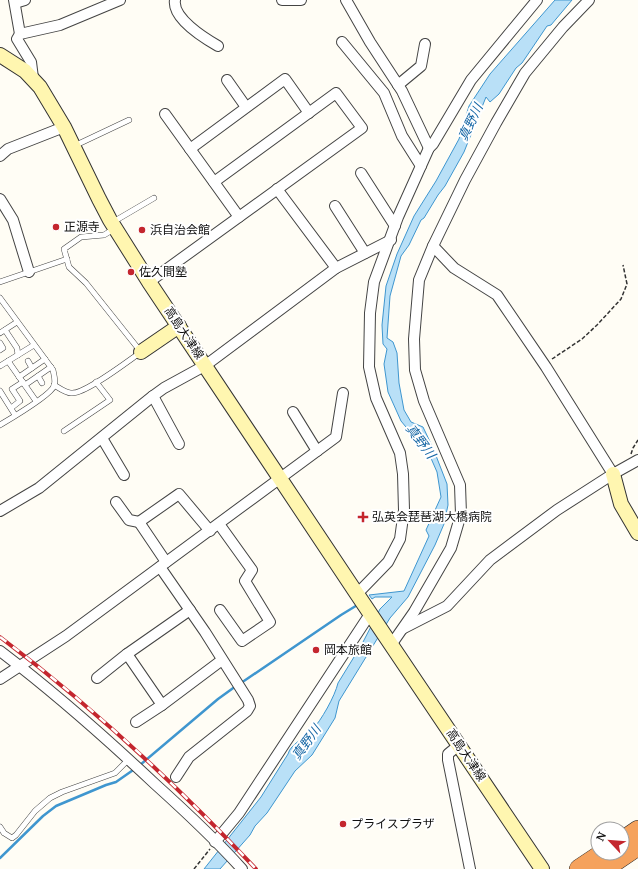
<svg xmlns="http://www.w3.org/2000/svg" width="638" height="869" font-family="'PT Serif','Noto Sans JP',serif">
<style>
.water{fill:#b9e0f7;stroke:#3f96cf}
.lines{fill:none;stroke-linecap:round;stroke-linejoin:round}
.stream{stroke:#3f96cf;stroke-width:2.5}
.lane-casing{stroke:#444;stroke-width:6}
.street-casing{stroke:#444;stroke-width:12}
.secondary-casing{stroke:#333;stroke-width:16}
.highway-casing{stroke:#222;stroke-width:20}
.path{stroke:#333;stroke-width:1.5;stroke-dasharray:4 2;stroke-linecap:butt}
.lane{stroke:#fff;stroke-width:5}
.street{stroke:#fff;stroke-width:10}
.secondary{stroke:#fff6b0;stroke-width:14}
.highway{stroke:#f5a25d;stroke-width:19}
.rail-casing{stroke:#c4262e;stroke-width:4}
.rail{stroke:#fff;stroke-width:2.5;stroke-dasharray:8;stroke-linecap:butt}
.poi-dot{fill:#c4262e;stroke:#fff;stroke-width:1.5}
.labels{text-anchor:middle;stroke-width:4;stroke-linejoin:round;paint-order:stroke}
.poi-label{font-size:12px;fill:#111;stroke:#fff;text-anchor:start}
.street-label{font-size:12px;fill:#111;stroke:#fff}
.water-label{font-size:13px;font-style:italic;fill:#1768a6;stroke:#fff}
</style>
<rect width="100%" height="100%" fill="#fffdf5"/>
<path class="water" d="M555,0H572L551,25L547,26L522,63L516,68L499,94L490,102L486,97L464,152L445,186L438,195L424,218L421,220L409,245L401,256L390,296L387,338L393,342L397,353L399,383L404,410L411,422L423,427L433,448L447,484L448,505L444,524L435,545L408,597L390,618L339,701L335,718L312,755L295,771L267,813L255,826L250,835L220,869H204L261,797L288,754C291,743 305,739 312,730C321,721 335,696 338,683L362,644L380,609L392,597H375L372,599L369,595L404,591L429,536L426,530L441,497L437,472L430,456L401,421L388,392L384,364L387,349L383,344L382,325L386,286L397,254L414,216L436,181L459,139L469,106L490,74Z"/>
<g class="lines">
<g class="stream">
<path d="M241,683L341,615L359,604"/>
<path d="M140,765L218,699L236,686"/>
<path d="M0,858L43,816L56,806L106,785L116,782L136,768"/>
</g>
<g class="lane-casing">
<g id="lane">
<path d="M74,146L129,120"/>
<path d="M113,222L154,198"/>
<path d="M0,282L67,259"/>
<path d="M0,298L53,370C54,375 56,381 54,386C51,395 10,419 0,425"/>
<path d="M5,330L17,348L18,355"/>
<path d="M0,333L17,322"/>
<path d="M0,343L3,348L0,350"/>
<path d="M8,361L36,401"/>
<path d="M28,361L32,368"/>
<path d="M0,366L34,345"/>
<path d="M38,376L42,383"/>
<path d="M19,377L45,359"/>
<path d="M25,385L51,367"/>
<path d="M54,385C59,388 66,393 71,393C84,395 128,361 141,352L86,283L69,267L64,249L81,237L104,235L114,229"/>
<path d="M0,391L15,415"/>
<path d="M11,408L20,401L12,389L23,382"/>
<path d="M64,431L110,400L96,382"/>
<path d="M0,827L4,833L12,838L16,835L35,811L50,798L62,792L115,773L129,759"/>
</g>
</g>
<g class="street-casing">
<g id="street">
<path d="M14,0L20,34"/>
<path d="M175,0C172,18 204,38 218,46"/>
<path d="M282,0H301"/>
<path d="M346,0L370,42L402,91L429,148"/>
<path d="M15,3L25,0"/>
<path d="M342,42L384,93L402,136L421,166"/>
<path d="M33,78L31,62L17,39L20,34L60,25L120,0"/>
<path d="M227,80L246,107"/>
<path d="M398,85L421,66L425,44"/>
<path d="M165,114L239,217"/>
<path d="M190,149L285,79L309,113"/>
<path d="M0,156L8,149L64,127"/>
<path d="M361,173L395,226"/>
<path d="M277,189L336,268"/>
<path d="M0,199L13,220L29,272"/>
<path d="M335,206L365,253"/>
<path d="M433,246L454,268L497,295L546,367L613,474"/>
<path d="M149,282L362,128L336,93L214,182"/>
<path d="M153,396L179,444"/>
<path d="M293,412L317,451"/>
<path d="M102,438L124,475"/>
<path d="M116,502L129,520L139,522"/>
<path d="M0,511L39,488L153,396L164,388L206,365L336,268L391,240"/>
<path d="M219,524L252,570L245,581L270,622L242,641L220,610"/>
<path d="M166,562L139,522L179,494L210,531"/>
<path d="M160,567L205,632L248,700L250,706L247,711L189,757L176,777"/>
<path d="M357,594L388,562L400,539L404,510L403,474L400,453L376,398L369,367L370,313L374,282L398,217L429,148L433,144L471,80L537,0"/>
<path d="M404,628L447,606L490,560L557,510L613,474L638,460"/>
<path d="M391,645L414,612L451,548L461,514L460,485L424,401L415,370L414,339L419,280L433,246L465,180L496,123L525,73L563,27L589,0"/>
<path d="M0,651C54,692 105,737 155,784C185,811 215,839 242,869"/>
<path d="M127,654L162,705"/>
<path d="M97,678L127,654L190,610"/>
<path d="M0,679L66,636L336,437L343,393"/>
<path d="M136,722L162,705L222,660"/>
<path d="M459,745L448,754V760L470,869"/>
<path d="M215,842L239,813L370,614"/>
</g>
</g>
<g class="secondary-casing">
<g id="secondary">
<path d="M0,55L25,71L40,87L64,127L99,199L110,220L149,282L357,594L542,869"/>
<path d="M141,352L179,326"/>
<path d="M613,474L621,504L638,533"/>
</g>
</g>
<g class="highway-casing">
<g id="highway">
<path d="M622,841L638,830"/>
<path d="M579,869L603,853"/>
<path d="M604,869L638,846"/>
</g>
</g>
<g class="path">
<path d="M552,359L582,339L597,325L621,299L627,284L623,265"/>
<path d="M631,454L633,448L638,440"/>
<path d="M194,869L210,849"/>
</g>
<use href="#lane" class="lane"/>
<use href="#street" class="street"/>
<use href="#secondary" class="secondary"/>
<use href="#highway" class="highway"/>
<g class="rail-casing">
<path id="rail" d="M0,637C93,707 176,784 256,869"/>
</g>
<use href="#rail" class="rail"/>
</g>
<g class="poi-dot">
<circle cx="56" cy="227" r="4"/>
<circle cx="142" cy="230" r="4"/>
<circle cx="131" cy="272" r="4"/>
<path d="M361 511h4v4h4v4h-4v4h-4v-4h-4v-4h4z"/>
<circle cx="316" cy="650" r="4"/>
<circle cx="343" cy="824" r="4"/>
</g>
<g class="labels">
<g class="poi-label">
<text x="64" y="231">正源寺</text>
<text x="150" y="234">浜自治会館</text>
<text x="139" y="276">佐久間塾</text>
<text x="372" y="521">弘英会琵琶湖大橋病院</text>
<text x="324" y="654">岡本旅館</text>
<text x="351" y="828">プライスプラザ</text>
</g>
<g class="street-label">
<text transform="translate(184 333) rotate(56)" y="4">高島大津線</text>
<text transform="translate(466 755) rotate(56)" y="4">高島大津線</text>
</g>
<g class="water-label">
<text transform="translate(470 122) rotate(-64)" y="5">真野川</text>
<text transform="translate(421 441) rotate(53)" y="5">真野川</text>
<text transform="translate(306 742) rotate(-54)" y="5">真野川</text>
</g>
</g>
<g transform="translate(610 841) rotate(296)"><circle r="19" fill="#ffffff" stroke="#a0a0a0"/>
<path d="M0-3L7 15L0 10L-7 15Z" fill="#c4262e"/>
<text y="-6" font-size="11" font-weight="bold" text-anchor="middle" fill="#111111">N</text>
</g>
</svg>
